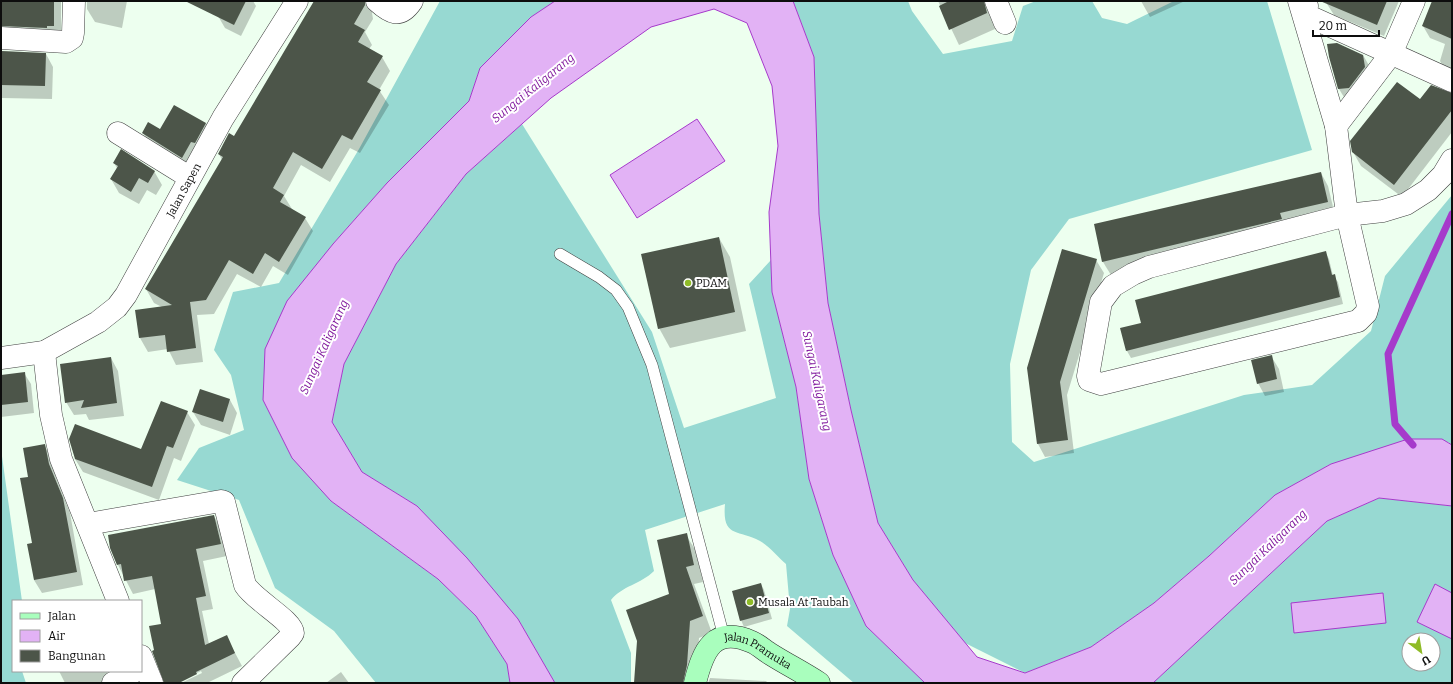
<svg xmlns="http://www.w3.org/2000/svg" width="1453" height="684" font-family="Bitter,serif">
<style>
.forest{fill:#97d9d2;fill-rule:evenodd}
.water{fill:#e2b2f5;stroke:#a63acb}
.shadow{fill:#0003}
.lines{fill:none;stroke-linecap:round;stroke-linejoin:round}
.stream{stroke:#a63acb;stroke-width:7}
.building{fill:#4c5549}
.service-casing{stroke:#404040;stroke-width:12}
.minor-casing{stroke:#404040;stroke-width:23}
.secondary-casing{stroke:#2f2f2f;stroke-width:23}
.service{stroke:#fff;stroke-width:11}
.minor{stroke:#fff;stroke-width:22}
.secondary{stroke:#a9febd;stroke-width:22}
.poi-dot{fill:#8fbb27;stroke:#fff;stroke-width:1.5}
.labels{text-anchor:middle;stroke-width:4;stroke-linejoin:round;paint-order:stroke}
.street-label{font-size:11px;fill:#0d0d0d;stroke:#fff}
.poi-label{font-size:11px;fill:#0d0d0d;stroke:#fff;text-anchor:start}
.water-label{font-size:12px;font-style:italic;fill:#80189d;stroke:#fff}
</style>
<rect width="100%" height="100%" fill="#edffef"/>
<g class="forest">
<path d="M440,1H555L531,17L480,68L469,101L387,183L333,244L331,501L438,579L476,616L507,664L510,683H376L334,631L275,588L239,500L177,480L199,448L244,430L231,375L214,350L233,292L279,283L359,149Z"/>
<path d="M793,1H908L912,11L943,54L1012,41L1023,6L1036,1H1092L1102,18L1127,24L1174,1H1267L1312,150L1069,219L1031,270L1010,364L1012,442L1034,462L1244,395L1312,385L1371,331L1385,276L1452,195V445L1448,442L1331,464L1275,495L1209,556L1154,603L1091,647L1025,673L965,643L913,580L878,523L851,410L828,303L819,214L814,57Z"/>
<path d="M522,124L652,332L684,428L776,398L749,284L771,260L772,292L796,387L809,479L833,555L866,626L925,683H854L787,626L790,609L786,564C778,557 769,546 760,541C737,529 722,538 725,504L645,530L654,571C641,584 622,586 611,600L631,653V683H555L518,619L417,506L362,472L332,422L344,364L396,264L466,174Z"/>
<path d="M1,449L22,601H13V671H22L26,683H1Z"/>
<path d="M1379,498L1452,506V683H1153L1327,521ZM1409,640H1433V664H1409Z"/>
</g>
<g class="water">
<path d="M555,1H793L814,57L819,214L828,303L851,410L878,523L913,580L977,657L1025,673L1091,647L1154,603L1209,556L1275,495L1331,464L1408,439H1442L1452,445V506L1379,498L1327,521L1153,683H925L866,626L833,555L809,479L796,387L772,292L769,212L778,146L772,86L747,23L714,9L651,27L551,98L466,174L396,264L344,364L332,422L362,472L417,506L467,558L518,619L555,683H510L507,664L476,616L438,579L331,501L292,458L263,400L265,349L287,301L333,244L387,183L469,101L480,68L531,17Z"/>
<path d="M697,119L725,161L637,218L610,175Z"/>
<path d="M1435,584L1452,593V639L1417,622Z"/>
<path d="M1383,593L1386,623L1294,633L1291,603Z"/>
</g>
<g class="shadow">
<path d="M1,1H61V38L1,42Z"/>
<path d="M87,1H127L122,28L95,22L87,9Z"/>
<path d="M225,1H253L256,6L241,36L225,28L218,16Z"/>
<path d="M315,1H383L375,7L372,13L373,19L365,32L372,45L369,49L382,57L390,71L379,90L389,105L360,153L350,148L330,182L301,165L284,196L292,209L305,218L313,231L288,275L273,266L261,287L237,274L214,314L197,315L203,362L176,365L168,349L148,352L140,338L137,311L162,307L154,303L146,289L222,160L219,154L235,137Z"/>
<path d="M938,1H987L995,29L959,45Z"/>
<path d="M1141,1H1185L1150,17Z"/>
<path d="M1328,1H1399L1384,36L1334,15L1327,4Z"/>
<path d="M1434,1H1452V76L1447,73L1440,61L1445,44L1430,38L1423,26Z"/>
<path d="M1328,45L1363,55L1371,69L1347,102L1339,89Z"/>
<path d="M1,51L46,54L53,67L52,99L2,98L1,131Z"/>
<path d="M1420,101L1452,102V132L1402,197L1361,166L1353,152Z"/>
<path d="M206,123L213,136L190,170L151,146L143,133Z"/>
<path d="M114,163L154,171L162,185L156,195L147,190L139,204L119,193L111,179L117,168Z"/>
<path d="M1321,173L1328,186L1335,215L1111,275L1103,262L1095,225Z"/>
<path d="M719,238L730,257L746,331L670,348L659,328Z"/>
<path d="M1325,252L1329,259L1333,276L1338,282L1343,304L1131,358L1127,351L1121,329L1142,324Z"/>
<path d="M1096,260L1104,273L1067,395L1074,453L1045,457L1038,444L1028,368Z"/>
<path d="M1271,356L1279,369L1284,392L1265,396L1258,383Z"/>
<path d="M111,358L118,371L124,416L89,420L86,414L74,415L66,402Z"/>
<path d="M24,373L31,384L34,413L1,417V376Z"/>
<path d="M200,390L230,400L237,413L230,435L201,425L193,412Z"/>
<path d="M187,412L195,425L181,461L174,458L159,500L83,472L75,459L142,450Z"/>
<path d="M44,445L52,458L56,478L70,513L83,585L42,593L34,580L29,477Z"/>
<path d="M214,516L221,529L227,556L203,561L213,609L202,611L209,644L226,636L242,666L207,683H181L202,673L201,671L177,683H165L163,624L155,589L133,594L118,565Z"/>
<path d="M686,535L696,551L703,582L694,584L712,633L699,638L696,683H635L670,595Z"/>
<path d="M761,584L764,590L772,619L744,627L741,620Z"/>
<path d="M59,671H112L118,683H65Z"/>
<path d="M341,672L349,683H326Z"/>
<path d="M710,678L766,681L768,683H708Z"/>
</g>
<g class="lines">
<path class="stream" d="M1413,445L1395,424L1388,354L1452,214"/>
</g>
<g class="building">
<path d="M1,1H54V26H47V28L1,26Z"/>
<path d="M185,1H246L234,25Z"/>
<path d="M314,1H365V5L354,24L365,30L358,42L383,56L367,82L381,90L352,140L342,135L322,169L293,152L273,188L284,195L280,202L306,217L279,262L265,253L253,274L229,260L206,300L190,302L196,348L167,352L165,335L139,338L135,310L172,305L145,289L223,157L218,154L229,133L234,136Z"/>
<path d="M949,1H984L987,13L949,30L939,6Z"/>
<path d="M1320,1H1387L1377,25Z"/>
<path d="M1432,1H1452V39L1422,26Z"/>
<path d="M1337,43L1363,55L1365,67L1349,88L1338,89L1329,57L1327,44Z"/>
<path d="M1,51L46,53L45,86L1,85Z"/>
<path d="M1397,82L1420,99L1431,85L1452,93V110L1394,185L1352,152L1350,141Z"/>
<path d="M174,105L206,123L195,143L191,142L182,158L142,133L148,122L160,129Z"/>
<path d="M121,149L155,171L148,183L139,178L131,192L110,179L118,166L113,163Z"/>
<path d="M1321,172L1328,202L1280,213L1282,219L1102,262L1094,224Z"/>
<path d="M719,237L735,312L658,329L641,254Z"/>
<path d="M1062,249L1097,259L1060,382L1068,440L1037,444L1027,368Z"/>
<path d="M1326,251L1332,275L1335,274L1340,297L1126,351L1120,328L1141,323L1135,300Z"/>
<path d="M1272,355L1277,379L1257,384L1251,360Z"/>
<path d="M111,357L117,403L81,408L84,400L65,403L60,364Z"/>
<path d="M25,372L28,402L1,405V375Z"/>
<path d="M200,389L230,399L223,422L192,412Z"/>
<path d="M161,401L188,411L173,448L167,446L152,487L75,459L69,439L75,424L141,449Z"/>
<path d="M45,444L49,464L63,498L77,572L34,580L27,544L32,543L20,478L28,477L23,448Z"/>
<path d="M214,515L221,544L196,549L206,596L196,598L205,645L227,635L235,653L196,672L197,674L179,683H164L152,651L154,650L149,626L161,624L152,576L124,581L121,564L117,565L110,548L108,535Z"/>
<path d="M687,533L694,565L686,567L703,616L690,621L687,665L683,683H634L637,641L626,610L669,594L657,540Z"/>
<path d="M761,583L769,613L740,621L732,591Z"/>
</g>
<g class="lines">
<g class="service-casing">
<path id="service" d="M560,254L599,277L616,290L628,307L652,365L724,637"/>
</g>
<g class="minor-casing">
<g id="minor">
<path d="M377,1C390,13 400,19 412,1"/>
<path d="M996,1L1005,23"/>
<path d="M1299,1L1336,126L1347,215L1368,306L1366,313L1358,321L1101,384L1089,380L1088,376L1101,302L1113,286L1133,274L1149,267L1347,215L1383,211L1406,204L1428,190L1443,175L1452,160"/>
<path d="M1307,6L1304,14L1452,81"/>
<path d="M1,38L66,42L72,38L73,33L74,1"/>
<path d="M1336,126L1391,54L1414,1"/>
<path d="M118,133L189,177"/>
<path d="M44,352L51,415L61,459L118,601"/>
<path id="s1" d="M1,358L44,352L98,322L117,307L126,295L223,118L297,1"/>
<path d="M88,524L221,501L224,502L245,585C254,600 293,621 293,633L290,637L243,683"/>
<path d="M141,656L152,683"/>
<path d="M113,683L135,671"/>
</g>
</g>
<g class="secondary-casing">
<g id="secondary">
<path id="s2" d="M695,683C703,651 713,625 752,642C759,645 765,651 772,655C788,665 804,673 819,683"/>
</g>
</g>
<use href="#service" class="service"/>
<use href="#minor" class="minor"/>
<use href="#secondary" class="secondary"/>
</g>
<g class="poi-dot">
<circle cx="688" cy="283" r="4"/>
<circle cx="750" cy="602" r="4"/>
</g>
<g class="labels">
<g class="street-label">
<text dy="4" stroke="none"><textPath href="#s1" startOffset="264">Jalan Sapen</textPath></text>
<text dy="4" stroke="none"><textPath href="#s2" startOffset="94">Jalan Pramuka</textPath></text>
</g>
<g class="poi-label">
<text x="696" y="287">PDAM</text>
<text x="758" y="606">Musala At Taubah</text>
</g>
<g class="water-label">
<text transform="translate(533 88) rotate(-39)" y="4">Sungai Kaligarang</text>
<text transform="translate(324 347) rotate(-66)" y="4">Sungai Kaligarang</text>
<text transform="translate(817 381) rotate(78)" y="4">Sungai Kaligarang</text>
<text transform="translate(1268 547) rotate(-44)" y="4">Sungai Kaligarang</text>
</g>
</g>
<rect width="1453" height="684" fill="none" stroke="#0d0d0d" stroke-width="4"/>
<rect x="12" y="600" width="130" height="72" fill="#ffffff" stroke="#9e9e9e"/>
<rect x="20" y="613" width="20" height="6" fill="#a9febd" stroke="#9e9e9e"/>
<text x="48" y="620" font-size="12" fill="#0d0d0d">Jalan</text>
<rect x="20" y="630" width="20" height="12" fill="#e2b2f5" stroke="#9e9e9e"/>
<text x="48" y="640" font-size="12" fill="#0d0d0d">Air</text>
<rect x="20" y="650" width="20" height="12" fill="#4c5549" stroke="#9e9e9e"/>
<text x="48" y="660" font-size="12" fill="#0d0d0d">Bangunan</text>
<g transform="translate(1421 652) rotate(149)"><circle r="19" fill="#ffffff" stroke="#9e9e9e"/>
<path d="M0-3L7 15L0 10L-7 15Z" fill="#8fbb27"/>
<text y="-6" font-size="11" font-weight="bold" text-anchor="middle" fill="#0d0d0d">U</text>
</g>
<path d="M1313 30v6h66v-6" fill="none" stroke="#0d0d0d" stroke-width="2"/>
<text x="1319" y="30" font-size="12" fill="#0d0d0d" stroke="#ffffff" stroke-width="3" paint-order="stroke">20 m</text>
</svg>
